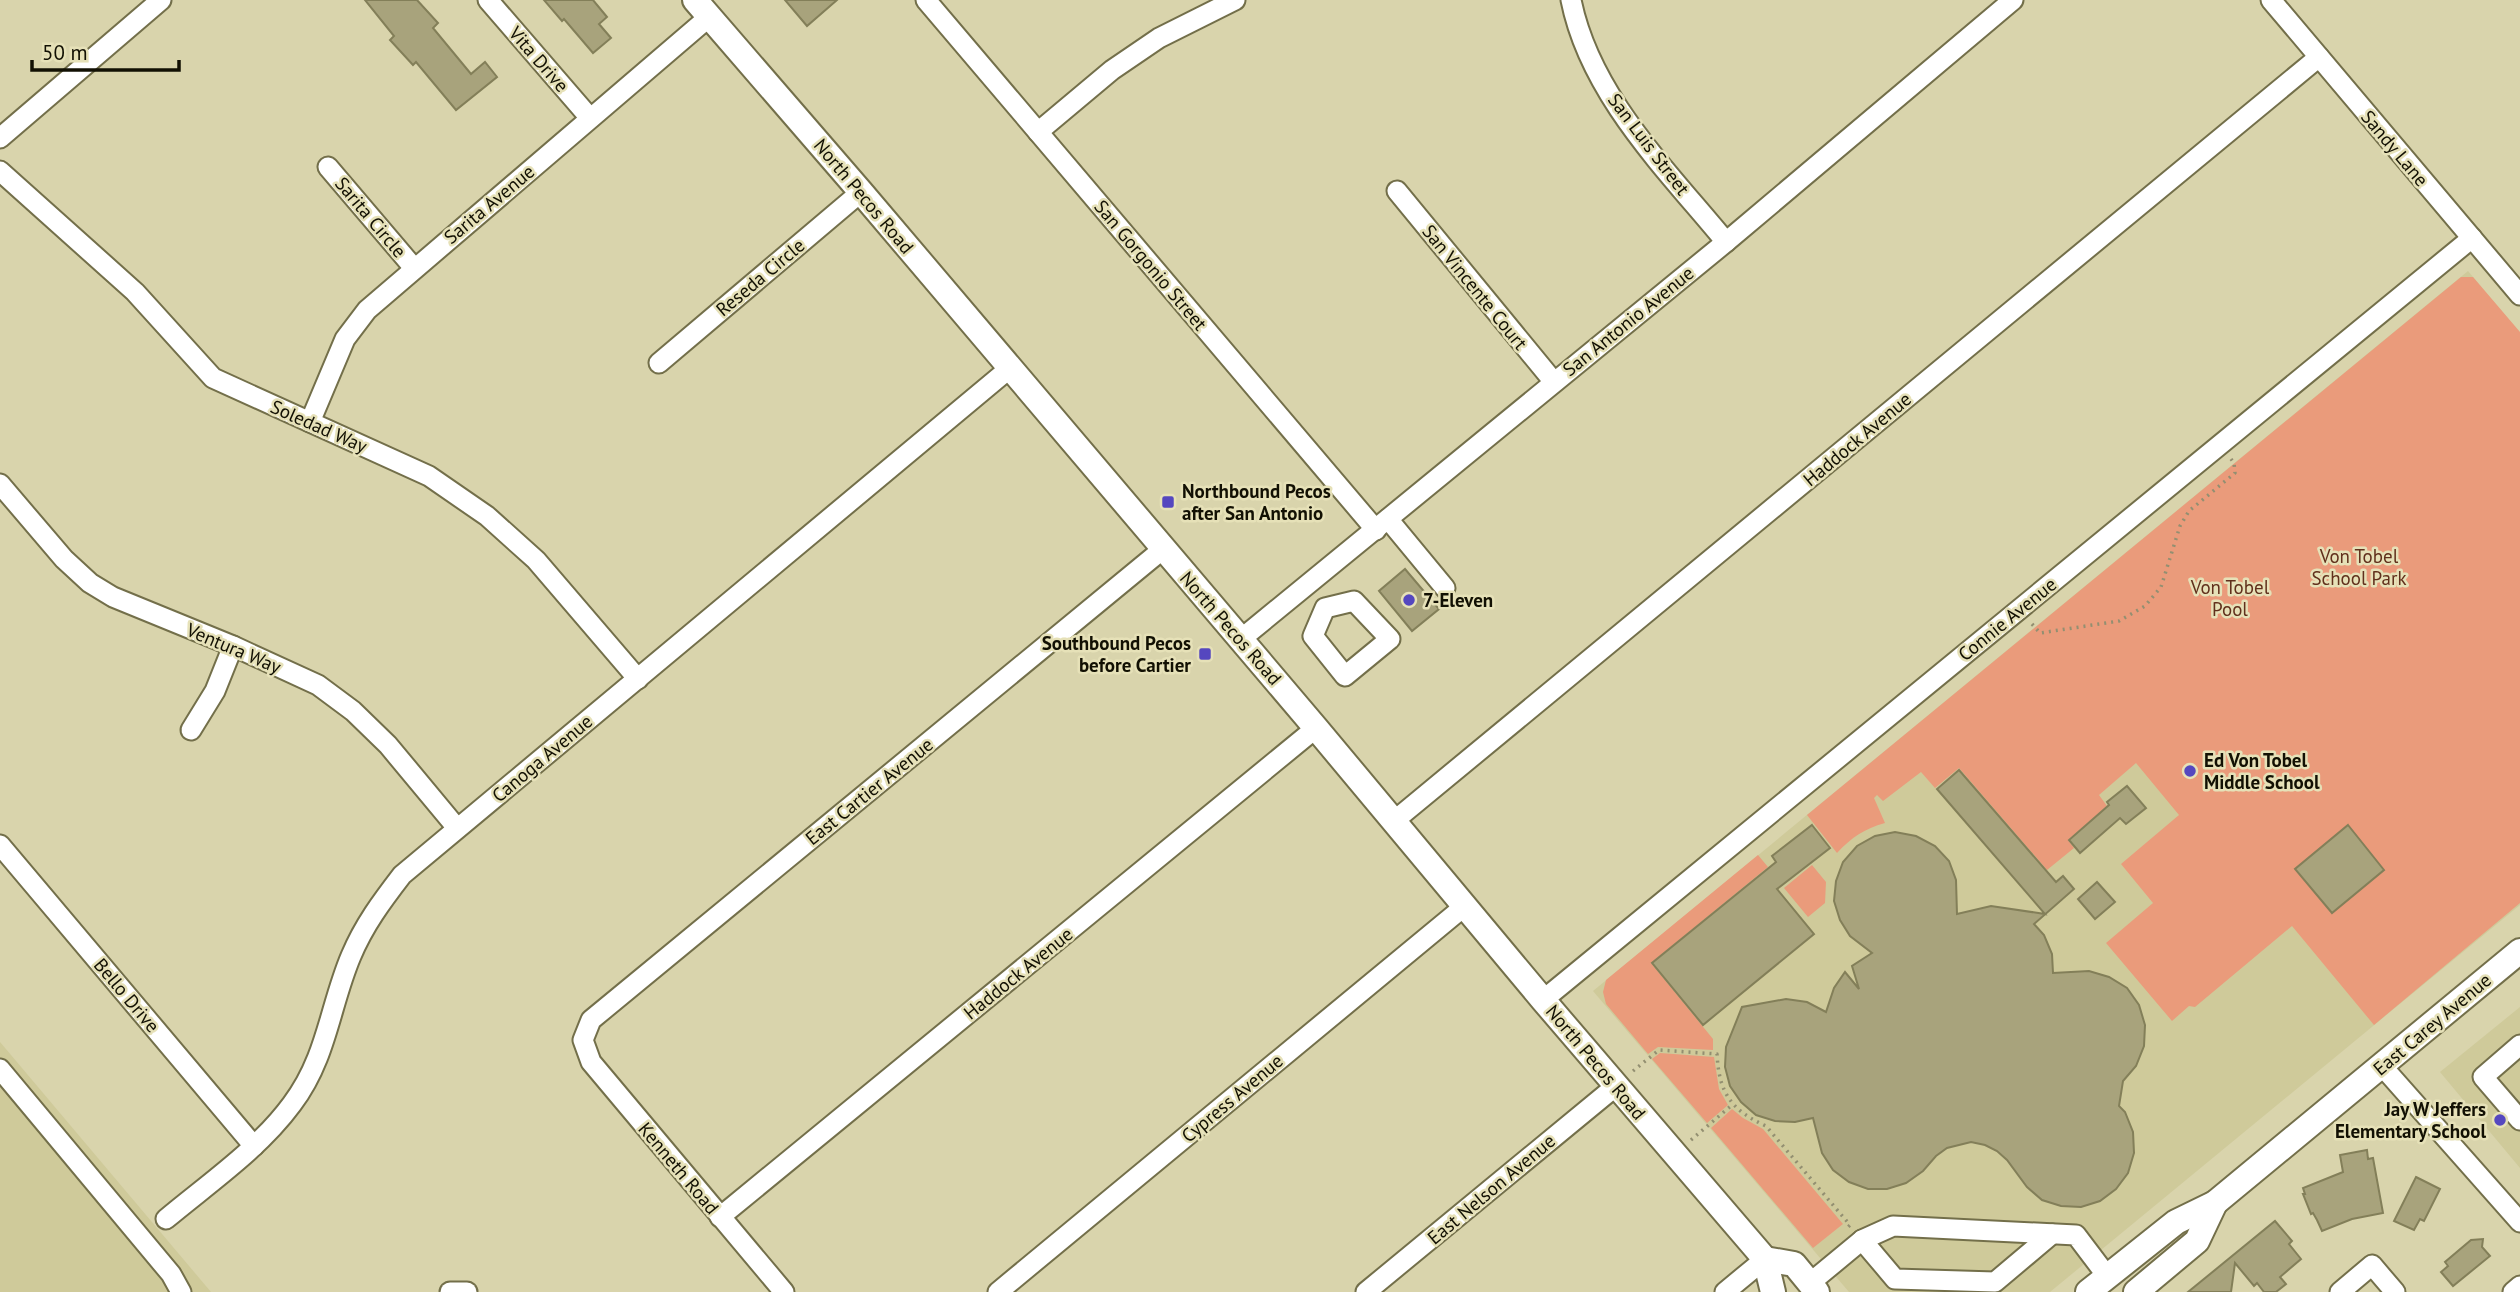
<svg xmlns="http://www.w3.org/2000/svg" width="2520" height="1292" font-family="'PT Sans',sans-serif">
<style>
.built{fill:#cfca9a}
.green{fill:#ea9b7b}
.building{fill:#a8a37c;stroke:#837f59;stroke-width:2}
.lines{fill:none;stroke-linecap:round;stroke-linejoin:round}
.minor-casing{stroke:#736f4a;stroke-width:23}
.major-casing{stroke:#736f4a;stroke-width:28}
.path{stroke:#938f71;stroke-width:3.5;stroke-dasharray:2 5;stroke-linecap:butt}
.minor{stroke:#fff;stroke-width:19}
.major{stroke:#fff;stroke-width:24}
.poi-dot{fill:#5547bf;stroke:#e6e1b8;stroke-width:2.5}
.labels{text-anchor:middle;stroke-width:5;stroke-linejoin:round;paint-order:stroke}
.street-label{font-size:19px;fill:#121003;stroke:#e6e1b8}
.poi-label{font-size:19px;font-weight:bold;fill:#121003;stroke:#e6e1b8;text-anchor:start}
.park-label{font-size:19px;fill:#61301c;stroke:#e6e1b8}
</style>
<rect width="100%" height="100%" fill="#d9d4ac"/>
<g class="built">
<path d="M2468,271L2520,333V905L2050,1292H1849L1593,991Z"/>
<path d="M2520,1007V1168L2440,1072Z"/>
<path d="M0,1042L211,1292H0Z"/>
</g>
<g class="green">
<path d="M2461,277H2473L2520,332V903L2374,1025L2292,926L2195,1007L2189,1006L2172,1021L2106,943L2153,903L2121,864L2179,815L2136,763L2099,795L2107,806L2068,840L2074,848L2047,870L1959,768L1935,788L1921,772L1883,801L1877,795L1874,798L1885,823C1864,829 1852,837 1837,853L1807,815Z"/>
<path d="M1758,855L1768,867L1651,963L1713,1039V1050L1658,1047L1648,1054L1606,1004L1603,992L1606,980Z"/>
<path d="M1812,865L1826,882L1825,903L1808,917L1784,888Z"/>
<path d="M1660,1053L1714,1057L1719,1089L1728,1105L1707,1123L1652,1059Z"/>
<path d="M1732,1109L1743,1118L1763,1129L1843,1224L1813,1248L1711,1128Z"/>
</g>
<g class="building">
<path d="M365,0H417L438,23L433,28L471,74L485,62L497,77L456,110L416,62L413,65L390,40L394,36Z"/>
<path d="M544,0H593L607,17L599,24L611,38L593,53L564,19L562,21Z"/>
<path d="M785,0H837L807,26Z"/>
<path d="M1405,569L1439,609L1412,631L1379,591Z"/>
<path d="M1959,770L2056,882L2063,876L2074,889L2034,924L2044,935L2052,954L2053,973L2089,971L2109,977L2127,988L2139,1005L2145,1025L2144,1046L2136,1066L2123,1081L2119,1106L2125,1112L2133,1132L2134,1153L2128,1173L2116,1189L2100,1201L2081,1207L2061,1206L2042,1200L2027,1187L2007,1160L1997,1151L1985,1145L1971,1142L1947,1148L1936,1156L1923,1171L1906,1183L1887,1189H1868L1849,1182L1833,1170L1822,1153L1813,1118L1795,1122L1775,1121L1756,1115L1741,1102L1730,1086L1725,1067L1726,1047L1742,1007L1786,999L1807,1002L1826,1012L1834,988L1845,972L1859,989L1852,966L1872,953L1850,936L1840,920L1834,901L1836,881L1843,862L1857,846L1875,836L1895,832L1916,836L1935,846L1949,861L1956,880L1957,914L1991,906L2045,914L1937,789Z"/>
<path d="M2127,786L2146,808L2126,824L2120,818L2080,853L2069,840L2109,805L2107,802Z"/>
<path d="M1812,825L1830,848L1777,889L1814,934L1703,1025L1652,963L1776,862L1772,856Z"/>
<path d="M2348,825L2384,870L2332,913L2295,869Z"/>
<path d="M2097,882L2115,902L2095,919L2078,899Z"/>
<path d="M2367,1150L2368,1159L2373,1158L2383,1213L2352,1219L2322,1231L2317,1220L2313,1213L2311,1214L2303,1194H2305L2303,1188L2343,1172L2340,1155Z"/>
<path d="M2416,1177L2440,1189L2424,1221L2420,1219L2414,1230L2394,1221Z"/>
<path d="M2275,1221L2292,1241L2289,1244L2301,1259L2280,1277L2286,1284L2276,1292H2264L2257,1283L2254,1286L2235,1263L2231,1292H2188Z"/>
<path d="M2483,1239L2482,1247L2490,1256L2453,1286L2441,1272L2448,1266L2445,1262L2471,1240Z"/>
</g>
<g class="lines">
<g class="minor-casing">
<g id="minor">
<path d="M488,0L590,118"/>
<path d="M926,0L1376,530"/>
<path d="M1571,0C1590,95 1666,169 1726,242"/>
<path d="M2271,0L2520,295"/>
<path d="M1038,132L1112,70L1159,38L1235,0"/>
<path d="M0,138L161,0"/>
<path d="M328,167L414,268"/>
<path d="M0,171L135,292L213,378L429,476L487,516L536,560L638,679"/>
<path d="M1397,191L1554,382"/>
<path d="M659,363L861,192"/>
<path d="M310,422L345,339L367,310L709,17"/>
<path d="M0,484L64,559L90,583L113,597L233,646L318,685L353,711L388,745L457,828"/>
<path d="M1388,519L1445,588"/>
<path d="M1354,601L1390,639L1345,676L1313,636L1325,608Z"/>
<path d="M1241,639L1726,242L2013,0"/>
<path d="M191,730L215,691L233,646"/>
<path d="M1394,821L2319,57"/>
<path d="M0,845L254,1146"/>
<path d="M1543,1000L2472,238"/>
<path d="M2520,1045L2483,1077L2520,1120"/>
<path d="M2382,1066L2520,1222"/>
<path d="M0,1069L171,1274L181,1292"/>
<path d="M720,1217L1316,728"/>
<path d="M166,1219C209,1183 259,1149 292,1104C327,1058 330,1005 351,956C364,925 382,901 402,875L1010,368"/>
<path d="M1862,1240L1895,1279L1995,1282L2052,1234"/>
<path d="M1810,1283L1862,1240L1893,1226L2076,1235L2107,1276"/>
<path d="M450,1292H467"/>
<path d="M784,1292L591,1062L583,1040L591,1020L1163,549"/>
<path d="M998,1292L1466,905"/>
<path d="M1366,1292L1616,1086"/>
<path d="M1725,1292L1765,1259"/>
<path d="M2340,1292L2372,1265L2395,1292"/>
<path d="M2513,1292L2520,1286"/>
</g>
</g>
<g class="major-casing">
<g id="major">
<path d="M695,0L861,192L1316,728L1543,1000L1765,1259L1773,1292"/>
<path d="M1765,1259L1794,1264L1817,1292"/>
<path d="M2088,1292L2176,1222L2215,1203L2520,951"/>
<path d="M2136,1292L2197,1241L2215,1203"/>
</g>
</g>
<g class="path">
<path d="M2032,624L2040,633L2119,621L2145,606L2161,587L2180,526L2189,511L2235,473L2234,463L2231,459"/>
<path d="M1633,1071L1659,1050L1717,1054C1719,1093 1731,1110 1766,1126L1850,1225L1848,1227"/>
<path d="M1691,1140L1732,1105"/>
</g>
<use href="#minor" class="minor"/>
<use href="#major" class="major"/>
</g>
<g class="poi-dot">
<rect x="1161" y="495" width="14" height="14" rx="3.5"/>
<circle cx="1409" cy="600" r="7"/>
<rect x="1198" y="647" width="14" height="14" rx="3.5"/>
<circle cx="2190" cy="771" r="7"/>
<circle cx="2500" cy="1120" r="7"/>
</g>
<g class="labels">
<g class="street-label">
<text transform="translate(539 59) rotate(49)" y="7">Vita Drive</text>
<text transform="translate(1649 144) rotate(53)" y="7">San Luis Street</text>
<text transform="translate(2395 148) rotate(50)" y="7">Sandy Lane</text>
<text transform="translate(864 196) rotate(50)" y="7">North Pecos Road</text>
<text transform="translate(489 204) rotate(-40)" y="7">Sarita Avenue</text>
<text transform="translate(371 217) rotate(50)" y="7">Sarita Circle</text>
<text transform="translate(1151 265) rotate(50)" y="7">San Gorgonio Street</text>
<text transform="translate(760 277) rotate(-40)" y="7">Reseda Circle</text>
<text transform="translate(1475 287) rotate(51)" y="7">San Vincente Court</text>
<text transform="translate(1628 321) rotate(-39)" y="7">San Antonio Avenue</text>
<text transform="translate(319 426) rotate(24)" y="7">Soledad Way</text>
<text transform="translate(1857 439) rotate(-40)" y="7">Haddock Avenue</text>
<text transform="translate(2007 619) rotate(-39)" y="7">Connie Avenue</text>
<text transform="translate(1231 628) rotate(49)" y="7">North Pecos Road</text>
<text transform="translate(234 648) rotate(23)" y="7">Ventura Way</text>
<text transform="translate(542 758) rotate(-40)" y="7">Canoga Avenue</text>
<text transform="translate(869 791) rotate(-39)" y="7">East Cartier Avenue</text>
<text transform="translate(1018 973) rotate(-39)" y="7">Haddock Avenue</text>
<text transform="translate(127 995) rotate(50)" y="7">Bello Drive</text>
<text transform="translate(2432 1024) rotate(-40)" y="7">East Carey Avenue</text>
<text transform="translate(1596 1062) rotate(50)" y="7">North Pecos Road</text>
<text transform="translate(1232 1098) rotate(-40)" y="7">Cypress Avenue</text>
<text transform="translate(679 1168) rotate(50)" y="7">Kenneth Road</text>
<text transform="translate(1491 1189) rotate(-40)" y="7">East Nelson Avenue</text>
</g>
<g class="poi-label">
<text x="1182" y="498">Northbound Pecos<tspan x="1182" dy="22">after San Antonio</tspan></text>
<text x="1423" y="607">7-Eleven</text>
<text x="1191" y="650" text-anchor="end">Southbound Pecos<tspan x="1191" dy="22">before Cartier</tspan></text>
<text x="2204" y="767">Ed Von Tobel<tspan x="2204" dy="22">Middle School</tspan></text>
<text x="2486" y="1116" text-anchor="end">Jay W Jeffers<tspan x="2486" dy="22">Elementary School</tspan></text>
</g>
<g class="park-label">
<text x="2359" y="563">Von Tobel<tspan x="2359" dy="22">School Park</tspan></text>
<text x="2230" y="594">Von Tobel<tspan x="2230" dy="22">Pool</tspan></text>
</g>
</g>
<path d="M32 60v10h147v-10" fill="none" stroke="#121003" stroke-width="3.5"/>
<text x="42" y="60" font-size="21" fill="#121003" stroke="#e6e1b8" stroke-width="5" paint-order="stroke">50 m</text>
</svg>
